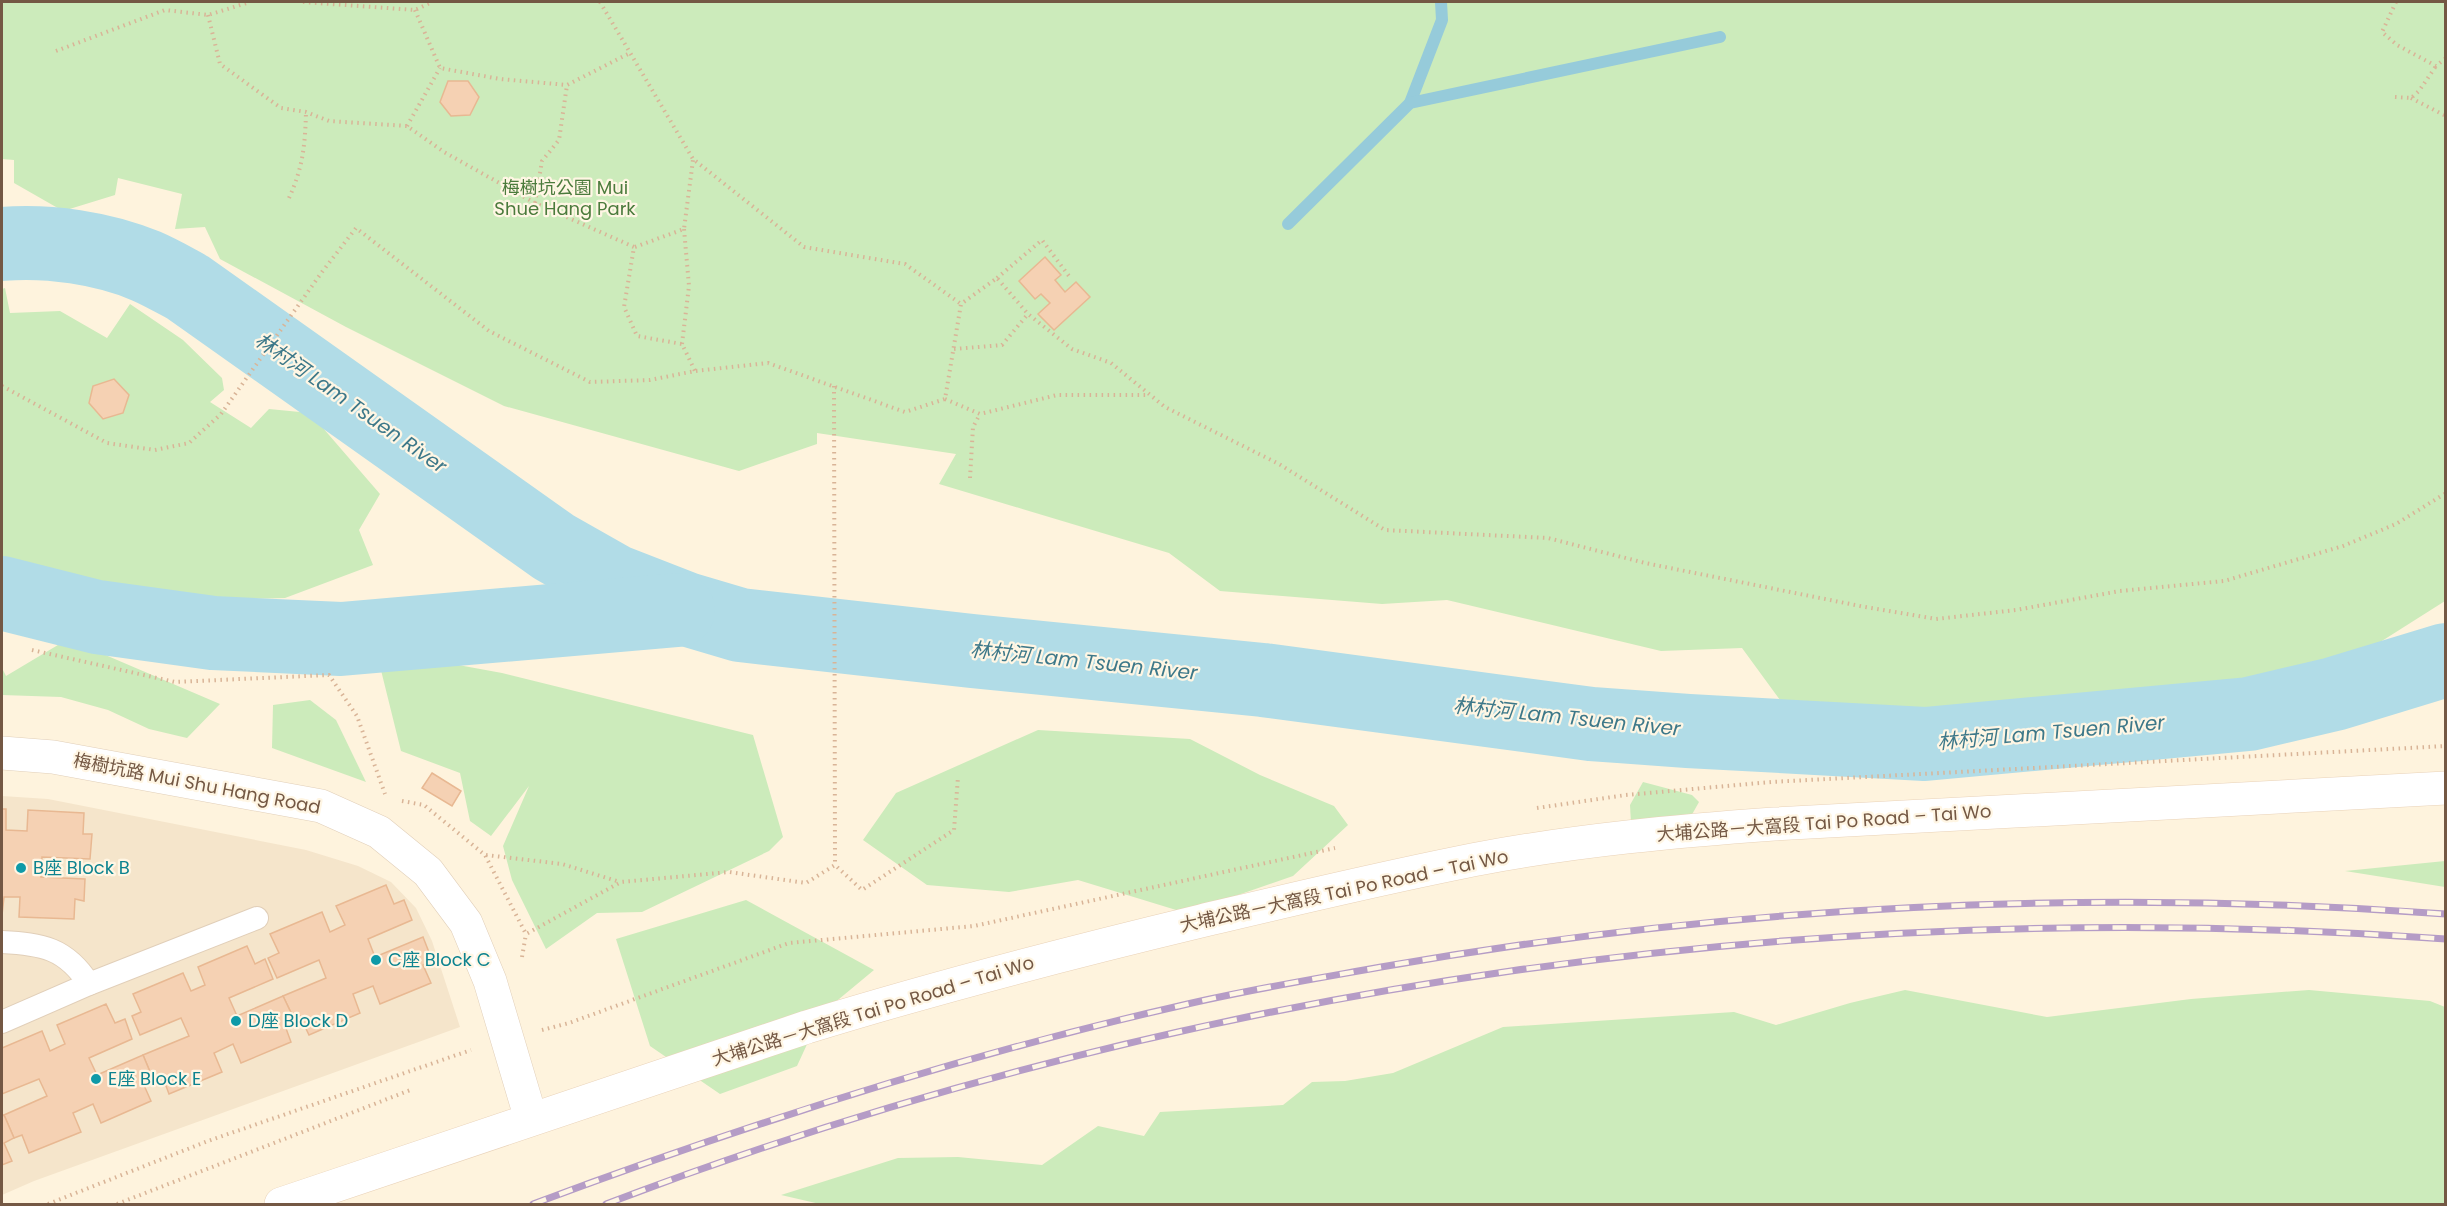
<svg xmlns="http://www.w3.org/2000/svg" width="2447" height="1206" font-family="Poppins,'Noto Sans TC',sans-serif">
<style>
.residential{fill:#f5e5cb}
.green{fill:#ccebbb}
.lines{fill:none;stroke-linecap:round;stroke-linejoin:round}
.stream{stroke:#96cbda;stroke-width:12}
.river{stroke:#b1dce7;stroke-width:74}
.building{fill:#f5d1b3;stroke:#e8b892;stroke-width:1.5}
.lane-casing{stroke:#e1cfb9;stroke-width:24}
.street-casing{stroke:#e1cfb9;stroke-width:34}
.secondary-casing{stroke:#e9d2b8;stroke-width:34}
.path{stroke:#d9b497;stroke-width:4;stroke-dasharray:1.5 4.5;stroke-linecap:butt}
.lane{stroke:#fff;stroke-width:22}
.street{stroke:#fff;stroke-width:33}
.secondary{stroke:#fff;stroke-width:33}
.rail-casing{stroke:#b59cc6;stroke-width:7}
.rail{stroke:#fff6e4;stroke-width:4.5;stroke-dasharray:14;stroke-linecap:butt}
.culture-dot{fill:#0f9aa8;stroke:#fff6e4;stroke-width:2}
.labels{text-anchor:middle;stroke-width:4.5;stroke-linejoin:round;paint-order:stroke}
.park-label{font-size:18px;fill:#4b7b3c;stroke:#fff6e4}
.street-label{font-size:18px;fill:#745844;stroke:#fff6e4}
.culture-label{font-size:18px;fill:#0d838f;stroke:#fff6e4;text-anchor:start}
.water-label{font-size:20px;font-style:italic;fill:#3d7889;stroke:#fff6e4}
</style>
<rect width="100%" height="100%" fill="#fef3dd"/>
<path class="residential" d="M2,796L48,799L306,850L358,866L391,882L416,908L432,941L460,1027L34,1181L2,1195Z"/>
<g class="green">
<path d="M2,2H2445V601L2355,658L2181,702L1974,717L1780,700L1742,648L1661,651L1447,600L1382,604L1220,591L1169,553L939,484L956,454L817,433V444L739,471L504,406L346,327L220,259L205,227L175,229L182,194L118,178L115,195L63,211L14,183V160L2,159Z"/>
<path d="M5,288L10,313L60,311L107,338L130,304L183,340L222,378L224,390L210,402L251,428L269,409L310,413L380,494L359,530L373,565L285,598L201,600L124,587L28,578L2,571V289Z"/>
<path d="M68,639L220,704L187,738L149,729L108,710L61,697L2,695V668L6,676Z"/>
<path d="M376,650L502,673L753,735L783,837L769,851L642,912L597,913L546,949L512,880L503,846L529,786L491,836L470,821L460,773L401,751Z"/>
<path d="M310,700L336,720L366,782L272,748L273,705Z"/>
<path d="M1038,730L1190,739L1260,775L1334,806L1348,825L1293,876L1186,913L1078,880L1009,892L927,885L863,840L896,793Z"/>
<path d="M1643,782L1692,795L1699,802L1686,825L1632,840L1630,805Z"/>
<path d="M2445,861V887L2345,871Z"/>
<path d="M746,900L874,970L821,1014L797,1066L720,1094L650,1046L616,939Z"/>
<path d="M1905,990L2047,1017L2191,999L2309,990L2430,1001L2445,1007V1204H820L781,1195L898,1158L958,1157L1042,1165L1098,1126L1144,1136L1160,1112L1283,1105L1312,1082L1345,1081L1393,1073L1503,1027L1734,1012L1776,1025L1850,1003Z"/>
</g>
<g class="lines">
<g class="stream">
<path d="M1410,103L1442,20L1441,2"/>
<path d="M1288,224L1410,103L1720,37"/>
</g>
<g class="river">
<path d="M2,244C48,240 103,248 146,266C160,272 174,280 187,287L554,547L614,581L686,609L740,625L972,651L1263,680L1591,724L1688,731L1925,744L2249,714L2334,694L2446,660"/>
<path d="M2,593L97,617L213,633L341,639L678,610"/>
</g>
</g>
<g class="building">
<path d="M448,81H468L479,97L470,115L451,116L440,102Z"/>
<path d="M1045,257L1061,275L1055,280L1065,292L1076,282L1090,297L1054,330L1038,314L1050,303L1041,294L1035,299L1019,281Z"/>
<path d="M114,379L129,395L123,413L103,419L89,403L93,386Z"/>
<path d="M432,773L461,791L452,806L422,788Z"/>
<path d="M2,809H6V830L27,831L28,810L84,813L83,834H92L90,859L42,857L41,877L85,879L84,901L75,899L74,919L19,917L20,897H4L2,915Z"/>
<path d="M386,885L394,904L404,900L412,920L368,939L375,957L423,937L432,960L423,965L431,983L380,1004L373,986L353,994L360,1013L309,1035L300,1016L294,1019L283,996L326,978L319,960L277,978L268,958L279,953L270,934L322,912L330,932L345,925L336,906Z"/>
<path d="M247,946L255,964L265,959L273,979L229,998L237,1016L283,996L294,1019L284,1023L291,1042L241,1063L233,1044L214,1053L222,1072L169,1094L162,1075L153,1079L143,1055L189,1036L181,1018L140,1035L132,1016L141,1012L133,994L183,973L191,991L205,985L198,967Z"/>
<path d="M106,1004L115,1023L125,1019L132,1039L89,1058L97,1075L143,1055L153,1079L143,1083L151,1101L101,1123L93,1104L73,1113L81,1132L29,1153L22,1135L14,1138L4,1115L47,1096L39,1079L2,1094V1048L42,1031L50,1051L65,1044L57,1025Z"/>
<path d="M4,1115L14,1138L4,1143L12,1161L2,1165V1116Z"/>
</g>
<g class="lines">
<g class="lane-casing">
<g id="lane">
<path d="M2,942C42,944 66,948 89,984"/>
<path d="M2,1022L89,984L257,918"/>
</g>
</g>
<g class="street-casing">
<path id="street" d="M2,753L53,757L321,806L379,832L428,872L466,923L490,981L531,1119"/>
</g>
<g class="secondary-casing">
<path id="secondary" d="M281,1204L807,1027C937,987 1068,953 1201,921C1294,899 1389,876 1483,858C1579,840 1677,831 1774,824L2446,788"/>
</g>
<g class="path">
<path d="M303,2L415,10L432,2"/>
<path d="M600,2L693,159L804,247L905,264L961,304"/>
<path d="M2396,2L2382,32L2397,45L2436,66L2446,58"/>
<path d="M415,10L440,68L500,79L567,85L630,53"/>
<path d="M208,15L220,64L281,108L306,112L329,121L407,126L444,152L535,203L634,247L624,307L637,336L682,344L695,371"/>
<path d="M56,51L165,10L208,15L250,2"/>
<path d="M2395,97L2411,98L2419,91L2436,66"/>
<path d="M2411,98L2446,116"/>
<path d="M407,126L440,68"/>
<path d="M289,198C303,167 305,146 306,112"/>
<path d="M535,203L542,161L559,140L567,85"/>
<path d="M635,247L684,229L693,160"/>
<path d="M997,278L1042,240L1069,276"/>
<path d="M682,344L689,286L684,229"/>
<path d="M954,349L1002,345L1028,314"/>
<path d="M2,386L107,443L155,450L189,443L221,414L322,272L356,228L489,331L590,382L650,380L695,371L768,363L905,412L945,399L961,304L997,278L1028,314L1072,349L1111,363L1165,407L1279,464L1385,530L1548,538L1645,563L1865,607L1936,619L2016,610L2120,591L2224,581L2343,546L2396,524L2446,493"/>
<path d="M834,386L835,865"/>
<path d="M945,399L980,414L1057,395H1149"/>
<path d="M970,478L973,427L980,414"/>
<path d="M32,650L175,682L329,675L357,716L385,794"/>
<path d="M402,801L424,805L485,855L526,934L621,882L729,872L806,883L835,865L862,890L954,830L958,777"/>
<path d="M1537,808L1626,795L1771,782L2446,746"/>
<path d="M486,855L562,864L620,882"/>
<path d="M522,957L526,934"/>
<path d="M542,1030L569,1023L789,943L974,926L1335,848"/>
<path d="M48,1204L208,1141L471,1050"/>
<path d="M117,1204L413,1089"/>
</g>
<use href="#lane" class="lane"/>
<use href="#street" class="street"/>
<use href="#secondary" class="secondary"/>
<g class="rail-casing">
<g id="rail">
<path d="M533,1204C745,1125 959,1056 1179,1006C1246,990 1314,979 1381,967C1735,905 2088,888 2446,914"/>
<path d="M606,1204C1191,981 1821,894 2446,939"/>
</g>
</g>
<use href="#rail" class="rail"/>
</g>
<g class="culture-dot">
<circle cx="21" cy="868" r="6"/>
<circle cx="376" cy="960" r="6"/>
<circle cx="236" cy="1021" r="6"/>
<circle cx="96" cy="1079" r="6"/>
</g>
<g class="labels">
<g class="park-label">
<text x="565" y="194">梅樹坑公園 Mui<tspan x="565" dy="21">Shue Hang Park</tspan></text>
</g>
<g class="street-label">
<text transform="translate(197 784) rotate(11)" y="6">梅樹坑路 Mui Shu Hang Road</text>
<text transform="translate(1824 823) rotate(-4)" y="6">大埔公路－大窩段 Tai Po Road – Tai Wo</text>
<text transform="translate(1344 891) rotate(-12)" y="6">大埔公路－大窩段 Tai Po Road – Tai Wo</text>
<text transform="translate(873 1011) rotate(-17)" y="6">大埔公路－大窩段 Tai Po Road – Tai Wo</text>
</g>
<g class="culture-label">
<text x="33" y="874">B座 Block B</text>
<text x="388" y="966">C座 Block C</text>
<text x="248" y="1027">D座 Block D</text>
<text x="108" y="1085">E座 Block E</text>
</g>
<g class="water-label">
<text transform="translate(351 403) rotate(35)" y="7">林村河 Lam Tsuen River</text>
<text transform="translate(1084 661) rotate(6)" y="7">林村河 Lam Tsuen River</text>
<text transform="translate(1567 717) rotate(6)" y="7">林村河 Lam Tsuen River</text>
<text transform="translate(2051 732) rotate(-5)" y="7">林村河 Lam Tsuen River</text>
</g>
</g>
<rect width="2447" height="1206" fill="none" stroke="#745844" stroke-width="6"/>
</svg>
